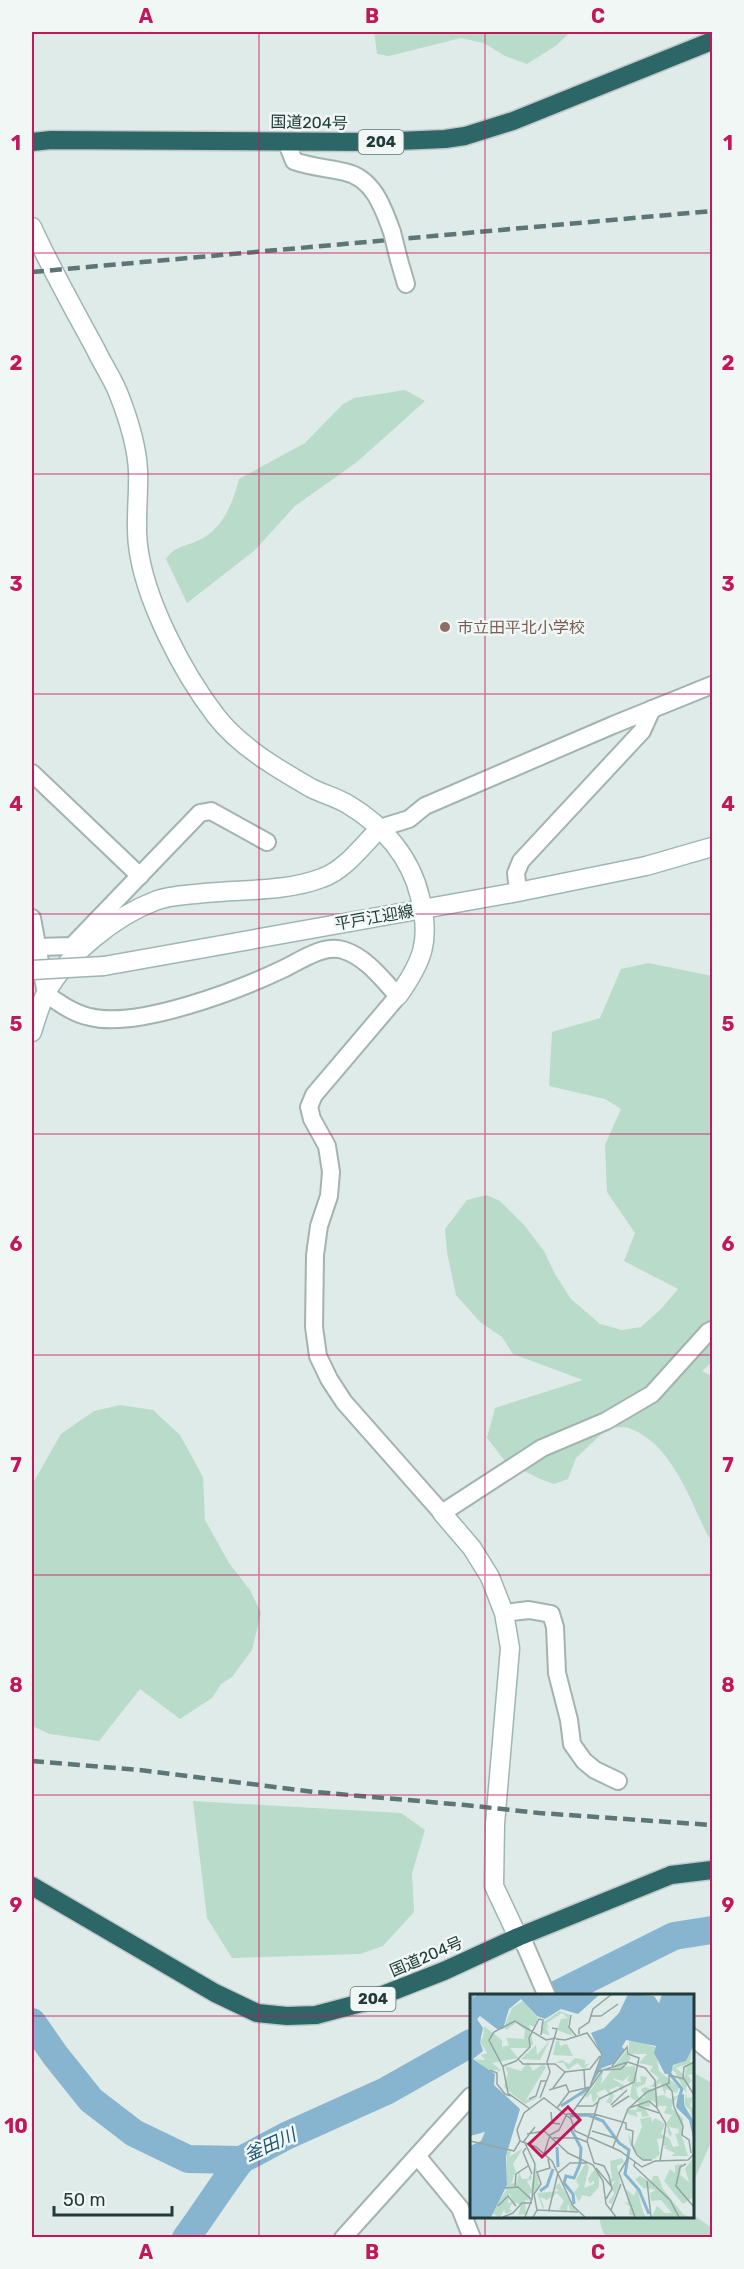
<svg xmlns="http://www.w3.org/2000/svg" width="744" height="2269" font-family="Rubik,'Noto Sans JP',sans-serif">
<style>
.green{fill:#b8dcc9}
.lines{fill:none;stroke-linecap:round;stroke-linejoin:round}
.river{stroke:#87b5d0;stroke-width:28}
.street-casing{stroke:#a2b3b0;stroke-width:20}
.secondary-casing{stroke:#9eb6b3;stroke-width:21}
.highway-casing{stroke:#c1c8c8;stroke-width:21}
.street{stroke:#fff;stroke-width:16}
.secondary{stroke:#fff;stroke-width:18}
.highway{stroke:#2c6667;stroke-width:18}
.rail{stroke:#5b7675;stroke-width:4.5;stroke-dasharray:12 6;stroke-linecap:butt}
.street-bridge-casing{stroke:#a2b3b0;stroke-width:20;stroke-linecap:butt}
.secondary-bridge-casing{stroke:#9eb6b3;stroke-width:21;stroke-linecap:butt}
.street-bridge{stroke:#fff;stroke-width:16}
.secondary-bridge{stroke:#fff;stroke-width:18}
.grid{fill:none;stroke:#c2185b;stroke-width:1.5;stroke-opacity:0.55}
.education-dot{fill:#8d6e63;stroke:#f0f7f5;stroke-width:2}
.labels{text-anchor:middle;stroke-width:5;stroke-linejoin:round;paint-order:stroke}
.shield{fill:#f0f7f5;stroke:#5e7371;stroke-width:1.5}
.shield-label{font-size:15px;font-weight:bold;fill:#203b39}
.street-label{font-size:16px;fill:#203b39;stroke:#f0f7f5}
.education-label{font-size:16px;fill:#785e54;stroke:#f0f7f5;text-anchor:start}
.water-label{font-size:18px;font-style:italic;fill:#1b5476;stroke:#f0f7f5}
.inset-river{fill:none;stroke:#87b5d0;stroke-width:3}
.inset-road{fill:none;stroke:#93a5a2;stroke-width:1.5}
.view{fill:#c2185b;fill-opacity:0.15;stroke:#c2185b;stroke-width:3}
.inset-edge{fill:none;stroke:#203b39;stroke-width:3}
.neatline{fill:none;stroke:#c2185b;stroke-width:2}
.grid-label{font-size:20px;text-anchor:middle;font-weight:bold;fill:#c2185b}
</style>
<rect width="100%" height="100%" fill="#dfebe8"/>
<g class="green">
<path d="M374,32H570L557,45L527,64L505,56L484,43L461,38L389,56L377,54Z"/>
<path d="M405,390L425,401L357,462L295,506L254,551L187,603L166,559C176,545 182,548 197,541C222,531 233,503 239,479L305,443L342,405L354,398Z"/>
<path d="M649,963L712,976V1362L702,1371L712,1376V1541L707,1534C690,1499 671,1444 631,1429C625,1426 615,1428 608,1428L576,1458L568,1479L554,1484L540,1479L505,1461L487,1438L495,1408L583,1380L513,1354L502,1337L480,1322L456,1295L447,1252L445,1229L467,1200L487,1195L500,1201L525,1226L544,1251L555,1274L571,1299L600,1324L622,1330L641,1327L661,1309L678,1289L624,1261L635,1233L607,1192L605,1145L621,1109L605,1099L549,1086L552,1032L600,1018L621,969Z"/>
<path d="M120,1405L153,1410L180,1435L203,1477L205,1520L229,1563L250,1590L261,1613L252,1650L232,1677L221,1684L212,1698L180,1719L140,1689L99,1741L50,1734L32,1726L33,1483L61,1434L94,1411Z"/>
<path d="M193,1801L401,1813L425,1830L412,1873L414,1912L383,1946L360,1954L232,1958L207,1918Z"/>
<path d="M692,2072L712,2083V2140L695,2178L692,2196Z"/>
<path d="M692,2208L695,2216L712,2228V2237H606L602,2230L599,2217L692,2216Z"/>
</g>
<g class="lines">
<g class="river">
<path d="M554,1996L674,1936L712,1930"/>
<path d="M32,2022L55,2055L91,2100L134,2133L188,2159L241,2160L286,2136L386,2091L471,2043"/>
<path d="M186,2238C205,2212 222,2185 241,2160"/>
</g>
<g class="street-casing">
<g id="street">
<path d="M286,141L294,161C311,167 328,168 345,172C373,178 383,207 392,232"/>
<path d="M399,260L406,284"/>
<path d="M32,773L140,876"/>
<path d="M380,828L409,819L425,806L613,725L712,685"/>
<path d="M518,892L516,873L521,861L642,731L652,709"/>
<path d="M32,918L46,994C59,1003 74,1014 90,1017C138,1029 239,990 283,969C300,961 323,944 343,950C366,957 382,979 398,996L314,1095L309,1107L312,1119L327,1146L331,1172L329,1196L319,1226L315,1255L314,1327L318,1356L329,1379L344,1402L442,1513L542,1448L606,1421L652,1394L708,1332L712,1330"/>
<path d="M37,947L72,946L200,813L211,811L267,842"/>
<path d="M504,1613L529,1610L551,1614L555,1627L557,1673L569,1720L572,1744L584,1761L595,1770L618,1781"/>
<path d="M518,1937L525,1945L547,1996"/>
<path d="M692,2037L712,2053"/>
<path d="M418,2157L460,2208L472,2238"/>
<path d="M343,2238L471,2096"/>
</g>
</g>
<g class="secondary-casing">
<g id="secondary">
<path d="M32,227C51,269 74,309 96,350C103,365 113,379 119,395C128,418 137,447 138,471C139,495 135,521 138,545C144,599 183,673 216,716C240,747 278,769 311,788C323,794 338,798 349,805C384,826 411,858 420,897C431,940 423,961 398,996"/>
<path d="M104,966L518,892L646,866L712,847"/>
<path d="M32,1032C36,1019 40,1005 46,993C67,955 115,916 155,901C170,895 189,895 205,893C243,889 285,892 322,878C345,870 363,845 380,828"/>
<path d="M442,1513L472,1548L490,1577L504,1613L510,1648L495,1824L494,1886L518,1937"/>
</g>
</g>
<g class="highway-casing">
<g id="highway">
<path d="M32,142L51,140L374,142L445,139L465,136L513,121L712,41"/>
<path d="M32,1886L215,1993L257,2013L287,2016L316,2015L365,2002L444,1971L518,1937L671,1875L712,1870"/>
</g>
</g>
<use href="#street" class="street"/>
<use href="#secondary" class="secondary"/>
<use href="#highway" class="highway"/>
<g class="rail">
<path d="M32,272L712,211"/>
<path d="M32,1761L140,1770L315,1792L465,1805L539,1813L712,1825"/>
</g>
<g class="street-bridge-casing">
<path id="street-bridge" d="M392,232L399,260"/>
</g>
<g class="secondary-bridge-casing">
<path id="secondary-bridge" d="M32,970L104,966"/>
</g>
<use href="#street-bridge" class="street-bridge"/>
<use href="#secondary-bridge" class="secondary-bridge"/>
</g>
<path class="grid" d="M259,32V2238M485,32V1996M32,253H712M32,474H712M32,694H712M32,914H712M32,1134H712M32,1355H712M32,1575H712M32,1795H712M32,2016H471M692,2016H712M485,2216V2238"/>
<circle class="education-dot" cx="445" cy="627" r="6"/>
<g class="labels">
<g class="shield">
<rect x="358.5" y="130" width="45" height="24" rx="4.5"/>
<rect x="350.5" y="1987" width="45" height="24" rx="4.5"/>
</g>
<g class="shield-label">
<text x="381" y="147">204</text>
<text x="373" y="2004">204</text>
</g>
<g class="street-label">
<text transform="translate(309 122) rotate(1)" y="6">国道204号</text>
<text transform="translate(374 917) rotate(-10)" y="6">平戸江迎線</text>
<text transform="translate(426 1956) rotate(-23)" y="6">国道204号</text>
</g>
<g class="education-label">
<text x="457" y="633">市立田平北小学校</text>
</g>
<g class="water-label">
<text transform="translate(270 2145) rotate(-24)" y="6">釜田川</text>
</g>
</g>
<g transform="translate(470 1994)">
<rect width="224" height="224" fill="#dfebe8"/>
<path d="M53,7L68,24L65,33L59,31L63,50L58,54H40L48,64L22,69L32,77L17,75L4,65L15,66L11,61L17,59L9,46L13,44L14,32L32,46V53L39,51L36,44L54,45L55,36L46,29L36,36L34,33L42,14ZM90,17L100,21L98,31L103,42L87,36L91,25L98,24L92,19L77,29L79,35L75,32L80,41L71,39L73,28ZM80,46L70,66L51,65L66,51L67,61ZM89,46L90,52L97,50L103,62L83,61L86,47ZM163,46L185,53L189,77L209,93L207,99L196,95L195,102L200,105L208,101L201,114L213,124L212,143L218,162H201L205,159L194,154L197,152H193L194,144L187,145L190,160L184,165L173,166L160,151L158,139L164,152L172,133L170,125L181,123L182,129L185,124L195,130L191,140L199,144L203,153L209,152L205,139L208,140L209,135L199,133L202,140L200,143L198,138V142L197,128L202,121L194,119L197,112H189L182,106L179,113L174,112L179,122L172,123L171,118H166L168,123L158,120L156,115L166,116L169,109L160,103L162,90L157,86L160,81L153,87L141,84L155,92L152,97L148,92L139,96L144,101L141,110L136,108L140,102L135,95L126,99L133,107L128,103L123,109L121,99L117,104L114,101L104,104L121,96L133,77L131,90L156,57L161,64L152,73L165,72L167,88H171L170,82L177,83L175,90L166,94L168,103L175,104L171,95L175,93L186,97L187,102L195,101L190,88L186,93H180L189,84L180,77L183,72L169,69L177,60H159V48ZM222,55L220,69L206,74L215,82L216,74L223,68V80L218,81L222,87L216,93L217,104L223,103L220,112L223,114V130L220,116L214,111L216,99L205,78L201,76L205,71L216,67ZM105,64L115,66V71L120,69L114,75L107,69L98,76L94,69H86L92,66L99,70ZM58,68L63,77L73,70L76,73L56,106L69,103L55,110L34,93L38,79L35,72L51,77ZM53,154L43,170L46,177L41,190L47,188L49,178L52,185H58L61,179L62,185L57,187L61,195L66,171L69,191L63,200L59,199L61,207L55,206L56,220L48,221L51,211L43,208L39,199L38,209L42,208L46,212L42,210L39,215L43,217L36,220L34,216L30,223L21,219L37,195V158L41,157L39,163ZM152,164L154,168L147,172L150,189L142,210L138,208L144,200L141,192L147,186L137,191L142,184L140,167ZM223,164V203L213,210L194,187L200,175L205,179V171L212,170L210,181L219,188L215,175ZM116,168L119,173L114,194L124,190V186L120,190L118,185L124,176L129,179V193L120,203L112,201L109,208L104,198L109,192L106,186ZM170,182L181,188L183,182H188L193,195L213,220L220,223H182L187,212L195,219H202L191,206L181,207L180,199L186,196L173,194L165,185ZM89,189L108,217H100L98,209L97,218L89,215L94,207L87,199L77,206L70,203L74,213L73,215L67,199L90,197L84,194ZM167,194L173,218L176,223L159,221L160,213L154,208L158,209L156,195L164,202Z" fill="#b8dcc9"/>
<path d="M0,0H6L2,5L8,0L129,1L108,20L91,15L75,25L67,22L51,5L39,15L33,35H27L10,22L7,25L13,34L10,48L13,57L3,65L25,80L24,91L50,115L36,162L37,191L21,223H0V152L11,147L15,138L0,142ZM158,0L184,2L189,9L192,0H223V53L216,67L203,71L201,80H195L184,59L186,52L156,46L152,53L155,56L143,70L132,74L121,91L132,62L121,39L134,34L149,19ZM214,100V111L223,126V143L219,126L206,113L208,101Z" fill="#87b5d0"/>
<path class="inset-river" d="M200,80L212,95L210,101M91,112L119,94M100,122L118,121L133,127L149,149L159,156L155,180L169,196L179,220M101,135L111,154L110,170L104,184L96,182L94,189L103,200L104,210M87,153L88,173M70,197L77,192L83,175"/>
<path class="inset-road" d="M101,21L99,33L106,42M120,22H131L148,10M109,40V35L119,28L123,15L142,0M86,45L95,46L117,39L132,60L120,93L99,98M48,65L53,70H85L95,78M224,68L214,73L213,83L224,101M33,72L46,67L60,53L59,44L69,25L73,26L71,41M20,76L27,79V90L35,100L41,102M114,76L115,94M127,78L158,68L175,74L185,86L187,114L196,130L190,167M196,90L202,97L204,113L213,132L212,141L219,146L221,159M83,94L95,78L120,75L130,62M79,96L96,91L99,98M70,104L80,78L77,68L87,35L82,34M59,105L66,102L71,87H76M141,111L157,96M106,112H123L129,107M168,112L189,119M142,113L159,102M87,114L99,98M159,114L179,107L187,114M60,115L38,99L33,73L19,46L24,38L45,27L76,46L86,44M81,118L82,129L90,130M101,120L133,76L151,75L157,69M122,137L145,144M57,140L74,137L98,159L123,171L133,187L136,210L146,223M83,144H107L117,148M0,147L44,157L50,147M50,147L47,136L54,119L74,104L101,125L105,137L150,157L172,173L185,167L218,166L224,160M50,147L66,153L82,167L103,212L115,223M143,153L158,115L177,98L199,89V81L214,85M56,154L53,158L62,180M74,160L80,141L89,136L97,120H124L156,129V135L163,137L162,151L167,161L173,166H182M158,164L149,179L165,223M165,168L164,172L200,206L209,223M216,170L210,173L206,192L224,213M126,174L141,192M177,187L181,223M45,192L46,180L58,172M35,194L48,193L61,205M136,205L142,195L139,182L134,172L124,169L117,147L129,105L164,88L169,64L158,60L157,53L142,72M28,212L38,202L46,212M67,216L108,218M79,216L88,179L100,169H117M141,216L151,190M33,223L43,219L52,209H62M55,223L62,205L65,170L54,147L65,133M63,223L67,216L64,200L71,190L67,178L80,174L78,165"/>
<path class="view" d="M98,113L110,126L72,163L59,150Z"/>
<rect width="224" height="224" class="inset-edge"/>
</g>
<rect width="744" height="2269" fill="none" stroke="#f0f7f5" stroke-width="66"/>
<path d="M54 2206v9h118v-9" fill="none" stroke="#203b39" stroke-width="3"/>
<text x="63" y="2206" font-size="18" fill="#203b39" stroke="#f0f7f5" stroke-width="4.5" paint-order="stroke">50 m</text>
<rect x="33" y="33" width="678" height="2203" class="neatline"/>
<g class="grid-label">
<text x="146" y="23">A</text>
<text x="372" y="23">B</text>
<text x="598" y="23">C</text>
<text x="16" y="150">1</text>
<text x="728" y="150">1</text>
<text x="16" y="370">2</text>
<text x="728" y="370">2</text>
<text x="16" y="591">3</text>
<text x="728" y="591">3</text>
<text x="16" y="811">4</text>
<text x="728" y="811">4</text>
<text x="16" y="1031">5</text>
<text x="728" y="1031">5</text>
<text x="16" y="1251">6</text>
<text x="728" y="1251">6</text>
<text x="16" y="1472">7</text>
<text x="728" y="1472">7</text>
<text x="16" y="1692">8</text>
<text x="728" y="1692">8</text>
<text x="16" y="1912">9</text>
<text x="728" y="1912">9</text>
<text x="16" y="2133">10</text>
<text x="728" y="2133">10</text>
<text x="146" y="2259">A</text>
<text x="372" y="2259">B</text>
<text x="598" y="2259">C</text>
</g>
</svg>
